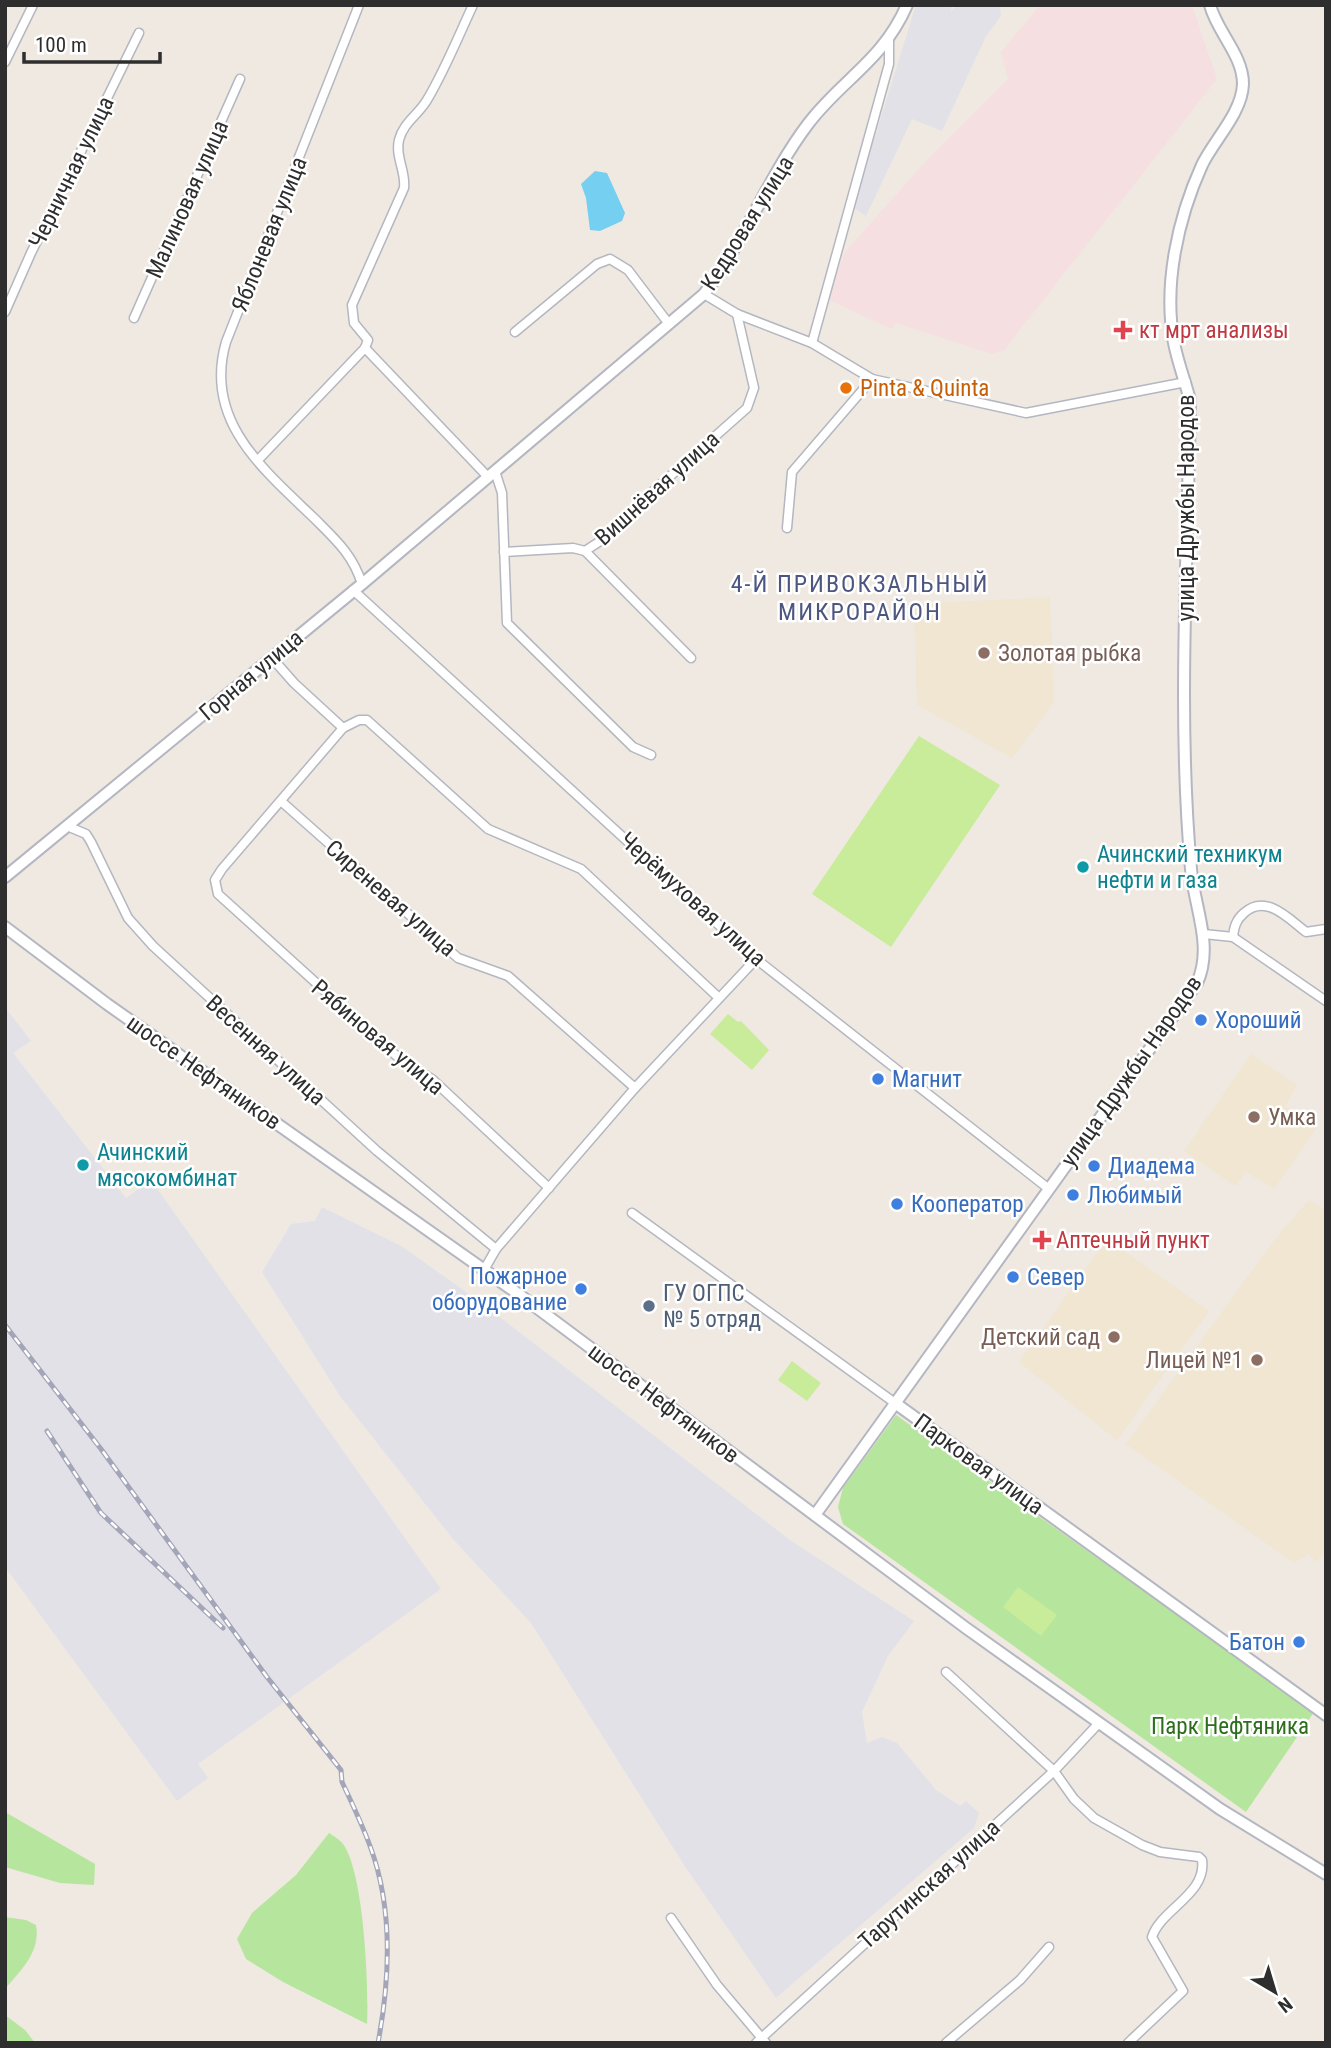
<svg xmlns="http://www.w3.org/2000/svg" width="1331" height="2048" font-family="'Roboto Condensed',sans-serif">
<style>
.industrial{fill:#e3e1e8}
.education{fill:#f0e6d1}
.medical{fill:#f5dfe0}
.green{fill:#b6e59e}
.pitch{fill:#c9ec9a}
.water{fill:#75cff0}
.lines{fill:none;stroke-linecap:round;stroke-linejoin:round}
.street-casing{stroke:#b4b7c1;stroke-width:11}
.secondary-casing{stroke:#b4b7c1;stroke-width:14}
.street{stroke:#fff;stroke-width:8}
.secondary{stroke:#fff;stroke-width:10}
.rail-casing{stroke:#a3a6b8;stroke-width:5}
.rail{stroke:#fff;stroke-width:2.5;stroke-dasharray:8;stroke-linecap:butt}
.health-dot{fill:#e0444e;stroke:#fff;stroke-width:2.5}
.food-dot{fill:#e8710a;stroke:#fff;stroke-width:2.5}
.education-dot{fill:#8d6e63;stroke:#fff;stroke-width:2.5}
.culture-dot{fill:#0f9aa8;stroke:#fff;stroke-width:2.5}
.shop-dot{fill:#3f7fe0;stroke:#fff;stroke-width:2.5}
.service-dot{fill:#5c6f8a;stroke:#fff;stroke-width:2.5}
.labels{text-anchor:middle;stroke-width:5;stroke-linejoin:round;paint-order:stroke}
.street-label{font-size:23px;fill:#2e2e2e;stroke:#fff}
.health-label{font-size:23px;fill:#be3a42;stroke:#fff;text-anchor:start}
.food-label{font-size:23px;fill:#c56008;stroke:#fff;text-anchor:start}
.education-label{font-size:23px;fill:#785e54;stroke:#fff;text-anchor:start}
.culture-label{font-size:23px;fill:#0d838f;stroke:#fff;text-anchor:start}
.shop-label{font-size:23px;fill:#366cbe;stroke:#fff;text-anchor:start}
.service-label{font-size:23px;fill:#4e5e75;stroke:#fff;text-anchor:start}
.park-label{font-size:23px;fill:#2c6e1b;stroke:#fff}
.neighbourhood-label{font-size:24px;letter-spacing:2px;fill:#4d5680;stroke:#fff}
</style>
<rect width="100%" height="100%" fill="#efe9e1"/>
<g class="industrial">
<path d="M916,5H952L951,12L957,5H1000L1001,16L986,36L942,131L912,119L866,216L853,207Z"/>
<path d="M5,1007L31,1041L13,1053L126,1198L151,1180L441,1589L198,1764L208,1778L177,1801L5,1567Z"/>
<path d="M322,1207L401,1246L476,1299L790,1540L914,1621L888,1656L862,1712L867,1743L882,1737L897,1743L936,1790L960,1806L966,1801L979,1813L974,1828L776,1998L684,1865L531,1623L453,1539L340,1396L262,1272L291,1224L315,1221Z"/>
</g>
<g class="education">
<path d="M1050,597L1054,702L1012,758L917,705L914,604Z"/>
<path d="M1251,1054L1297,1085L1285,1106L1317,1128L1274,1189L1246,1172L1235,1186L1184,1151Z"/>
<path d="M1309,1200L1326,1211V1551L1317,1562L1308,1554L1294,1563L1126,1444L1275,1239Z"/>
<path d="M1107,1239L1209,1311L1117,1440L1019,1362Z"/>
</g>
<path class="medical" d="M1040,5H1192L1217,79L1004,350L992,354L896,323L891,329L827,299L845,252L928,159L1008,79L1001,52Z"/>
<g class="green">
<path d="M896,1415L1314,1712L1246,1812L843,1524L838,1507L843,1488Z"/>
<path d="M5,1812L95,1864L94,1885L60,1883L5,1867Z"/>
<path d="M329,1833C335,1837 342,1841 345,1847C364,1879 369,1986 367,2024L283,1982L246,1959L237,1939L252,1913L296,1875Z"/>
<path d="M5,1917L26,1920L36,1925C41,1952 21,1970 5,1989Z"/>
<path d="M5,2015L25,2030L35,2043H5Z"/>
</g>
<g class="pitch">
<path d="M919,736L1000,785L891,947L812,894Z"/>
<path d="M728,1014L738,1022L741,1021L769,1050L752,1070L710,1034Z"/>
<path d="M792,1361L821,1383L807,1401L778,1380Z"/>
<path d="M1018,1587L1057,1615L1041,1636L1003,1607Z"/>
</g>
<path class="water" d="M595,171L607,173L625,213L622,221L600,231L590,230L586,198L581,184Z"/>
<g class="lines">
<g class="street-casing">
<g id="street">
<path d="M359,5L226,342C203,421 264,470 315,519C336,540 353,555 362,584"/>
<path d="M5,62L33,5"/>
<path d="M704,294L737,314L812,343L872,379L1026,413L1186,382"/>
<path d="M5,312L31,253L139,33"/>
<path d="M134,318L240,79"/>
<path d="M515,332L597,264L610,259L628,270L669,324"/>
<path d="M812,343L889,64V40"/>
<path d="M365,348L368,340L354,323L352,305L404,188C406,171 395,157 399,140C403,123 419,114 427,100C445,70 458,37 473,5"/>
<path d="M365,348L488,477"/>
<path d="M258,460L365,348"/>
<path d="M495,471L502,493L507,623L633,747L651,755"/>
<path d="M787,528L792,472L872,379"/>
<path d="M585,551L691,658"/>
<path d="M504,552L573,548L585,551L614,532L624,517L747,408L754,388L737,314"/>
<path d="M353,590L756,959L1049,1189"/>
<path d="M272,658L294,683L343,728"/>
<path d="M282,802L458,958L508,976L635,1088"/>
<path d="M67,826L86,834L91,842L128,918L153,946L377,1151L496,1249"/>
<path d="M1204,934L1233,937L1326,1001"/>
<path d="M1233,937C1234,927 1236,920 1244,913C1266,893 1289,919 1306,932L1326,929"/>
<path d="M549,1188L433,1080L400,1059L218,894L215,880L222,869L343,728L359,720H367L488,829L581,869L719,998"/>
<path d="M632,1213L895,1403"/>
<path d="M484,1270L496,1249L635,1088L756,959"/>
<path d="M946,1672L1054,1771L1074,1799L1094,1818L1142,1845L1160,1852L1199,1857L1202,1860C1207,1894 1161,1909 1152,1937L1183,1991L1128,2043"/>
<path d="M671,1918L717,1985L766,2043"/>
<path d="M756,2043L1054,1771L1099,1723"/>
<path d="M946,2043L1020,1980L1049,1947"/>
</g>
</g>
<g class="secondary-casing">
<g id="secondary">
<path d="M5,877L362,584L704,294C745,241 768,177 808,124C842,79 882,62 907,5"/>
<path d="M5,927L107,1004L517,1293L966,1628L1220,1809L1326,1874"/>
<path d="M895,1403L1326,1715"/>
<path d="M815,1515L1197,983C1214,946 1194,907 1191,869C1177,714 1188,556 1190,400C1185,381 1178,363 1174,343C1163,285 1178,218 1202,165C1214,140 1242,113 1243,84C1243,55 1217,32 1210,5"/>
</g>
</g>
<use href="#street" class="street"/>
<use href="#secondary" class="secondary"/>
<g class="rail-casing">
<g id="rail">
<path d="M5,1325L101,1449L267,1677L341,1770L342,1782C352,1803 362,1824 370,1846C393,1907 390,1979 378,2043"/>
<path d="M47,1431L101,1513L223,1628"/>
</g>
</g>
<use href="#rail" class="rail"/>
</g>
<g class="health-dot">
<path d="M1119.5 319.5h7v7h7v7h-7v7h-7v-7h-7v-7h7z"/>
<path d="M1038.5 1229.5h7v7h7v7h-7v7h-7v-7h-7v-7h7z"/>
</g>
<circle class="food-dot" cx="846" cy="388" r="7"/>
<g class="education-dot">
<circle cx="984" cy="653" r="7"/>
<circle cx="1254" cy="1117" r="7"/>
<circle cx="1114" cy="1337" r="7"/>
<circle cx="1257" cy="1360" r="7"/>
</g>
<g class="culture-dot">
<circle cx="1083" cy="867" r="7"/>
<circle cx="83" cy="1165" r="7"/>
</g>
<g class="shop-dot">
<circle cx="1201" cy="1020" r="7"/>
<circle cx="878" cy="1079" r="7"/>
<circle cx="1094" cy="1166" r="7"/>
<circle cx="1073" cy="1195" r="7"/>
<circle cx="897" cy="1204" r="7"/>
<circle cx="1013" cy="1277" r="7"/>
<circle cx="581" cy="1289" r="7"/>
<circle cx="1299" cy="1642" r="7"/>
</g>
<circle class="service-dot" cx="649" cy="1306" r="7"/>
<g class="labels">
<g class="street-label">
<text transform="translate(71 172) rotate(-64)" y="8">Черничная улица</text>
<text transform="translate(187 199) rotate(-66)" y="8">Малиновая улица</text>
<text transform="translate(747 223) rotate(-58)" y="8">Кедровая улица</text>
<text transform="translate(269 234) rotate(-68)" y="8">Яблоневая улица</text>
<text transform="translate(657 488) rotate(-42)" y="8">Вишнёвая улица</text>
<text transform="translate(1186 508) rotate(-90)" y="8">улица Дружбы Народов</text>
<text transform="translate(251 675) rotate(-40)" y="8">Горная улица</text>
<text transform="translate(391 898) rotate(41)" y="8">Сиреневая улица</text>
<text transform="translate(693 899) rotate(42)" y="8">Черёмуховая улица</text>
<text transform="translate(378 1037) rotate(40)" y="8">Рябиновая улица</text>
<text transform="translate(266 1050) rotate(42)" y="8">Весенняя улица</text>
<text transform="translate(1131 1071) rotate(-55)" y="8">улица Дружбы Народов</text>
<text transform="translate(204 1072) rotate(35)" y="8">шоссе Нефтяников</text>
<text transform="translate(664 1403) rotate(37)" y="8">шоссе Нефтяников</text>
<text transform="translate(979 1464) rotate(36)" y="8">Парковая улица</text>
<text transform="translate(929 1884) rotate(-42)" y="8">Тарутинская улица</text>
</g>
<g class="health-label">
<text x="1139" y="338">кт мрт анализы</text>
<text x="1056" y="1248">Аптечный пункт</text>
</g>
<g class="food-label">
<text x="860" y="396">Pinta &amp; Quinta</text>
</g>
<g class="education-label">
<text x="998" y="661">Золотая рыбка</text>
<text x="1268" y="1125">Умка</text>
<text x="1100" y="1345" text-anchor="end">Детский сад</text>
<text x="1243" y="1368" text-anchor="end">Лицей №1</text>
</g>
<g class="culture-label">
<text x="1097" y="862">Ачинский техникум<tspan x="1097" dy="26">нефти и газа</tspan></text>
<text x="97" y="1160">Ачинский<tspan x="97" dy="26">мясокомбинат</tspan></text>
</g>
<g class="shop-label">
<text x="1215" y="1028">Хороший</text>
<text x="892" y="1087">Магнит</text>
<text x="1108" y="1174">Диадема</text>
<text x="1087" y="1203">Любимый</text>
<text x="911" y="1212">Кооператор</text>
<text x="567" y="1284" text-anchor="end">Пожарное<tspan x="567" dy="26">оборудование</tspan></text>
<text x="1027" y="1285">Север</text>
<text x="1285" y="1650" text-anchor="end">Батон</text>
</g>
<g class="service-label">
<text x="663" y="1301">ГУ ОГПС<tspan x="663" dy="26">№ 5 отряд</tspan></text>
</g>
<g class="park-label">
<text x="1230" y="1734">Парк Нефтяника</text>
</g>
<g class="neighbourhood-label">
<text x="860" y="592">4-Й ПРИВОКЗАЛЬНЫЙ<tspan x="860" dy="28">МИКРОРАЙОН</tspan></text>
</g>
</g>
<rect width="1331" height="2048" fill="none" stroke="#2e2e2e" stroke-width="14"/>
<g transform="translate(1275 1992) rotate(142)" stroke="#ffffff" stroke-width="5" paint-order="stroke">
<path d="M0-5L12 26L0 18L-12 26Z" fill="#2e2e2e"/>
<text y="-10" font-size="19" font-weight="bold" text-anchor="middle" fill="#2e2e2e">N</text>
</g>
<path d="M24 52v10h136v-10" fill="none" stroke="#2e2e2e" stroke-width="3.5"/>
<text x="35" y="52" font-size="21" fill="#2e2e2e" stroke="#ffffff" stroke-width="5" paint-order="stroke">100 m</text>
</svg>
